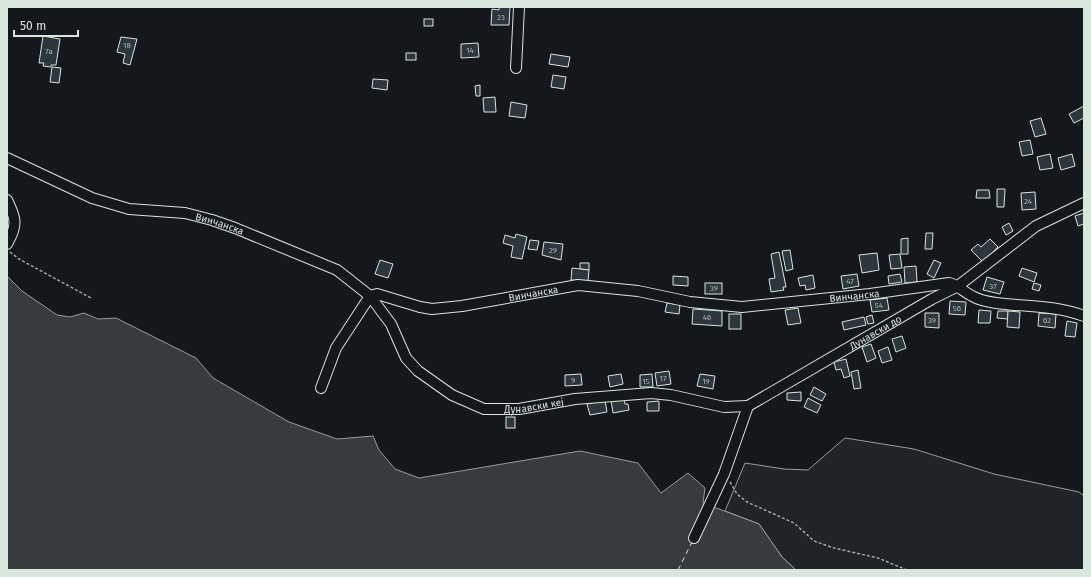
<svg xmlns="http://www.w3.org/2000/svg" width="1091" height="577" font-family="'Fira Sans',sans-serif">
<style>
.green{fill:#202428;stroke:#939e99}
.water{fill:#363b3e;stroke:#939e99}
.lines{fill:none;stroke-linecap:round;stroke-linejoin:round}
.ferry{stroke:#d8e6dc;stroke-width:1;stroke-dasharray:5 4;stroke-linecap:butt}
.building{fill:#2c363c;stroke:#d8e6dc}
.minor-casing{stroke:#d8e6dc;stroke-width:12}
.path{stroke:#9da8a2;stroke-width:1.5;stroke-dasharray:3 2;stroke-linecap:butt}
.minor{stroke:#14181c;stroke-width:10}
.labels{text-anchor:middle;stroke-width:3;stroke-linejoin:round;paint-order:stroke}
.number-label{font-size:8px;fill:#adbab4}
.street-label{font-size:10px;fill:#d8e6dc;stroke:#14181c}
</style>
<rect width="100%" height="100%" fill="#14181c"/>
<path class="green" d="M845,438L914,449L994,474L1079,492L1084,496V570H796L782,557L759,524L725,511L745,463L784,469L808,470Z"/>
<path class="water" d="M7,276L22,291L57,315L70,317L84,313L98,319L116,318L196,358L213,378L289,422L337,439L373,436L379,450L395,469L419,478L580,451L638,463L661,493L688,473L705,488L703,503L759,524L782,557L796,570H7Z"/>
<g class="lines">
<path class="ferry" d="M678,570L692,542"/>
</g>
<g class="building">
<path d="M499,7H510L509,25H491L492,9L499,10Z"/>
<rect x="424" y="19" width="9" height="7"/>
<path d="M43,36L60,39L56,65H51V67L43,66L44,63H39Z"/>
<path d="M121,37L137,39L130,65L123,63L125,54L117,52Z"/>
<path d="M478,43L479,57L461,58V44Z"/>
<rect x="406" y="53" width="10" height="7"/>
<path d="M551,54L570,57L568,67L549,64Z"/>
<path d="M52,67L61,68L59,83L50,82Z"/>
<path d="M553,75L566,77L564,89L551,87Z"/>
<path d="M373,79L388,80L387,90L372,88Z"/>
<path d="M480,85V96H476L475,86Z"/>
<path d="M495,97L496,112H484L483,98Z"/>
<path d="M511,102L527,105L525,118L509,116Z"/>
<path d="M1084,106V118L1074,123L1069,114Z"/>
<path d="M1041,118L1046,134L1035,137L1030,121Z"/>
<path d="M1030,140L1033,154L1022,156L1019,142Z"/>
<path d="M1050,154L1053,168L1040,170L1037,157Z"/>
<path d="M1072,154L1075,166L1061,170L1058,158Z"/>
<path d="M997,189H1005L1004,207H997Z"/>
<path d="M977,190H989L990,198H976Z"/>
<path d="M1035,192L1036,209L1022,210L1021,193Z"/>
<path d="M1084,213V224L1078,226L1075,216Z"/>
<path d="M1009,223L1013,231L1006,235L1002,227Z"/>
<path d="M926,233H933L932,249H925Z"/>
<path d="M516,234L527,237L522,259L511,257L513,246L503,243L505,235L515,238Z"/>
<path d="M908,238V254H901V239Z"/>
<path d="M990,239L998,247L983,262L971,250L978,244L981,247Z"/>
<path d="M530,240L539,241L537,250L528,249Z"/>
<path d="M544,242L563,244L561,260L542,255Z"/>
<path d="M790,250L793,269L786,271L782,251Z"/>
<path d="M779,252L786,287H783L784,290L771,292L769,279L775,278L771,254Z"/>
<path d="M877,253L879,270L862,273L859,255Z"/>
<path d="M900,254L902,268L891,269L889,255Z"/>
<path d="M380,260L393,264L388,278L375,274Z"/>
<path d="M934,260L941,263L934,278L927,274Z"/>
<path d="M580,263H589V270L580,269Z"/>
<path d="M916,266L917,282L905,283L904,267Z"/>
<path d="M572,268L589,270L588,281L571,280Z"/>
<path d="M1022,268L1037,273L1034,282L1019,276Z"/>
<path d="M857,274L859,286L843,289L841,276Z"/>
<path d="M900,274L902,282L889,284L888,276Z"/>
<path d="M813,275L815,288L806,290L805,285L800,286L798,278Z"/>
<path d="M673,276L688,277V286L673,285Z"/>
<path d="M987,277L1004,282L1000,294L983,290Z"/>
<rect x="705" y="283" width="17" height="11"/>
<path d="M1034,283L1041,285L1039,291L1032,289Z"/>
<path d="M887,298L889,310L872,312L870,300Z"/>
<path d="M950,301L966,302L965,315L949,314Z"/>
<path d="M667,303L680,305L679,314L665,312Z"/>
<path d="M798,308L801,323L788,325L785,310Z"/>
<path d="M693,309L722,311V326L692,324Z"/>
<path d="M979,310L991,311L990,323H978Z"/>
<path d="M998,311H1008V319L997,318Z"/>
<path d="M1008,311L1020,312L1019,328L1007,327Z"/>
<path d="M925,313H939V328L925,327Z"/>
<path d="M1039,313L1056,314L1055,328L1038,326Z"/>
<rect x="729" y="314" width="12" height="15"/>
<path d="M872,315L874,323L868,324L866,317Z"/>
<path d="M864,317L866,325L844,330L842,322Z"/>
<path d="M1067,321L1077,323L1075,337L1065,336Z"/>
<path d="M902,336L906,348L896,352L892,339Z"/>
<path d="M871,344L876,358L867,362L862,347Z"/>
<path d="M888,347L892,360L882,363L878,351Z"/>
<path d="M846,359L850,376L844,378L841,369L836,370L834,362Z"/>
<path d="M858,370L861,388L854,389L851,372Z"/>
<path d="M669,371L671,384L657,386L655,373Z"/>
<path d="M581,374L582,385L565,386V375Z"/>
<path d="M621,374L623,384L610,387L608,376Z"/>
<path d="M652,374L653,387H640V375Z"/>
<path d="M700,374L715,376L713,389L697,386Z"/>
<path d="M814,387L826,394L822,401L810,395Z"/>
<path d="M801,392V401L787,400V393Z"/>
<path d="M624,398L625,404H628L629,410L613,413L611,400Z"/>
<path d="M808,398L821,405L817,413L804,407Z"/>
<path d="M605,400L607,412L590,415L587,404Z"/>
<path d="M659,401V411H647V402Z"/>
<rect x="506" y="417" width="9" height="11"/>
</g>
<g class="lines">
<g class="minor-casing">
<g id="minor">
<path d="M516,68L519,7"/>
<path id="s1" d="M7,158L92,198L129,209L185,213L212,220L235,228L337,270L370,296L391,324L406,358L418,371L452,395L484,409H519L575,399L651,393L671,395L724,407L748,406"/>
<path d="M7,200C16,218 18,225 7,244"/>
<path id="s2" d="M370,296L377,294L420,307L432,309L462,306L578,285L638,291L690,302L742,307L870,294L949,283C958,285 964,292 972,296C979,300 989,302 996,303C1026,307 1055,305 1084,316"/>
<path d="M321,388L336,348L370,296"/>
<path id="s3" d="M694,538L724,474L748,406L932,299L958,286L1036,226L1084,203"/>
</g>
</g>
<g class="path">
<path d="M10,252L19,259L91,298"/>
<path d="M730,482L737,494L747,502L794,523L814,541L834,548L878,558L907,570"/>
</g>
<use href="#minor" class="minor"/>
</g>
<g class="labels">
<g class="number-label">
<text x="501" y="20">23</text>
<text x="127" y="48">18</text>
<text x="470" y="53">14</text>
<text x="49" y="54">7a</text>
<text x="1028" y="204">24</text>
<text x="553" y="253">29</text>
<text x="850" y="284">47</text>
<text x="993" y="289">37</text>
<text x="714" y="291">39</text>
<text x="879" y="308">54</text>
<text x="957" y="311">56</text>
<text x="707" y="320">46</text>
<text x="932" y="323">39</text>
<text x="1047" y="323">62</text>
<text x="663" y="381">17</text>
<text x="573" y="383">9</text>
<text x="646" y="384">15</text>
<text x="706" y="384">19</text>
</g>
<g class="street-label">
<text dy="4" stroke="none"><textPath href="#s1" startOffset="225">Винчанска</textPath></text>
<text dy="4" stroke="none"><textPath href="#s2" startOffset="167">Винчанска</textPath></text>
<text dy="4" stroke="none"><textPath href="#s2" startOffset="491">Винчанска</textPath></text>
<text dy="4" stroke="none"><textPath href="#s3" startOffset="290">Дунавски до</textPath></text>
<text dy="4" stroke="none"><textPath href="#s1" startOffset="610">Дунавски кеј</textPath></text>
</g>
</g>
<rect width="1091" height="577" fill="none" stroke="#d8e6dc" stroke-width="16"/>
<path d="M14 30v6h64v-6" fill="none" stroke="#d8e6dc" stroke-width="2"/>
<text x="20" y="30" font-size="12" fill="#d8e6dc" stroke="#14181c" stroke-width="3" paint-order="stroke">50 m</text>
</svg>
